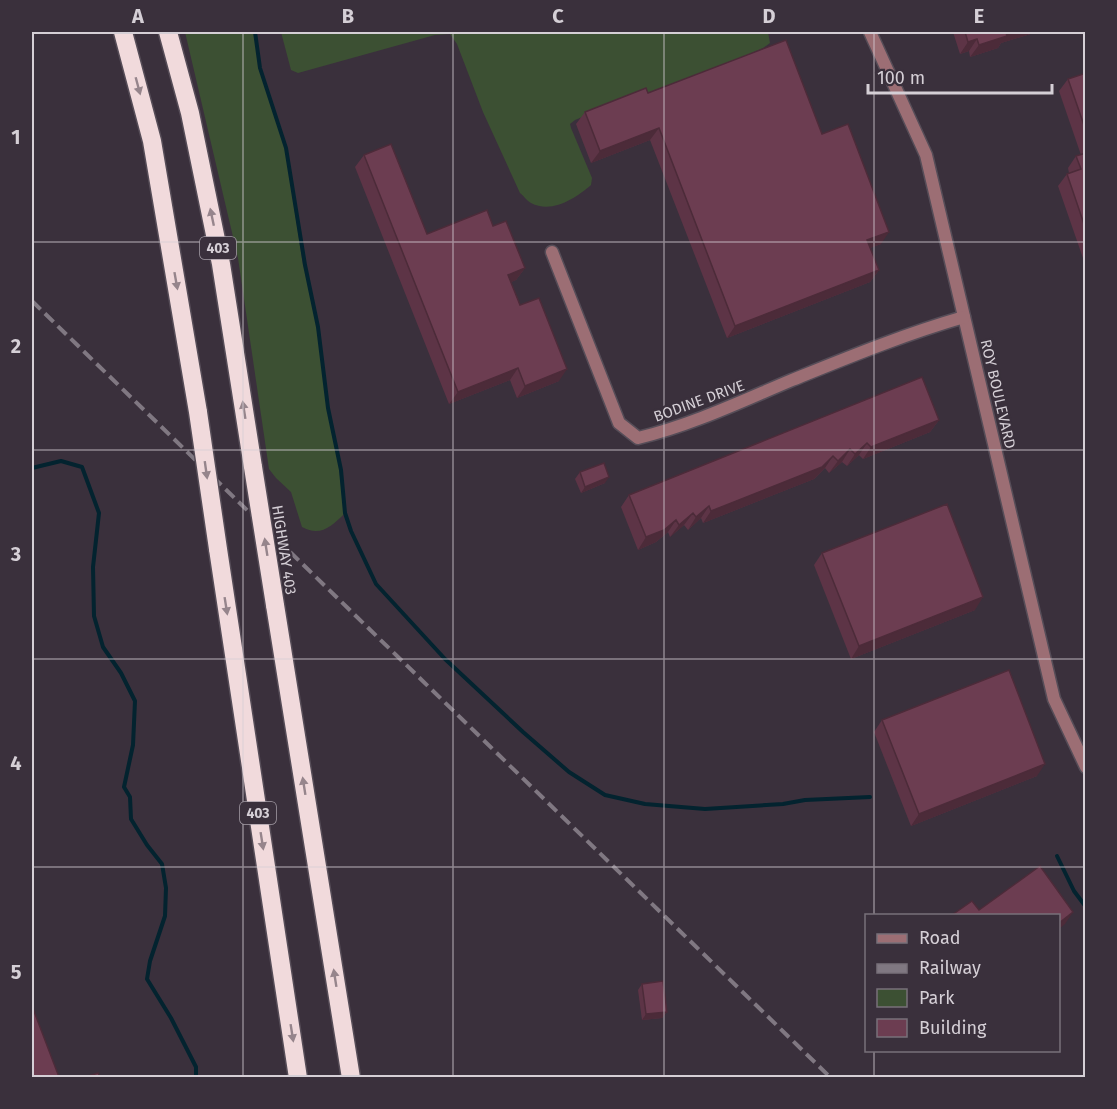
<svg xmlns="http://www.w3.org/2000/svg" width="1117" height="1109" font-family="'Fira Sans',sans-serif">
<style>
.green{fill:#3c5033}
.lines{fill:none;stroke-linecap:round;stroke-linejoin:round}
.stream{stroke:#03232f;stroke-width:4}
.street-casing{stroke:#564d58;stroke-width:15}
.highway-casing{stroke:#564d58;stroke-width:21}
.street{stroke:#9c6e74;stroke-width:12}
.highway{stroke:#f1dadc;stroke-width:18}
.rail{stroke:#807882;stroke-width:4;stroke-dasharray:12 6;stroke-linecap:butt}
.highway-bridge-casing{stroke:#564d58;stroke-width:21;stroke-linecap:butt}
.highway-bridge{stroke:#f1dadc;stroke-width:18}
.wall{fill:#5d3446}
.shaded-wall{fill:#4c2b39}
.building{fill:#6c3d51;stroke:#4c2b39;stroke-width:1.5}
.oneway{fill:#96858c}
.grid{fill:none;stroke:#d5cfd6;stroke-width:1.5;stroke-opacity:0.55}
.labels{text-anchor:middle;stroke-width:4.5;stroke-linejoin:round;paint-order:stroke}
.shield{fill:#3a303c;stroke:#a69fa8;stroke-width:1.5}
.shield-label{font-size:14px;font-weight:bold;fill:#d5cfd6}
.street-label{font-size:15px;fill:#d5cfd6;stroke:#3a303c}
.neatline{fill:none;stroke:#d5cfd6;stroke-width:2}
.grid-label{font-size:20px;text-anchor:middle;font-weight:bold;fill:#d5cfd6}
</style>
<rect width="100%" height="100%" fill="#3a303c"/>
<g class="green">
<path d="M185,32H254L259,69L266,86L285,148L303,265L310,286L318,336L327,408L338,458L344,514C331,527 320,537 302,527L291,492L276,478L269,469L238,258Z"/>
<path d="M281,32H768L770,43L763,48L647,98L633,96L575,120L570,124L571,128L592,178L591,185C576,198 552,214 531,203C527,201 524,196 520,193L483,112L457,44L450,34L435,35L298,73L291,70Z"/>
</g>
<g class="lines">
<g class="stream">
<path d="M255,32L260,68L286,148L305,265L318,327L328,408L341,470L345,513L351,531L376,584L445,659L523,732L569,772L605,795L645,804L705,809L783,804L805,800L870,797"/>
<path d="M32,468L61,461L82,467L99,513L93,567L94,616L103,647L121,673L135,701L133,745L124,787L130,797L131,819L147,845L162,864L166,888L165,916L150,961L147,979L171,1018L196,1067V1078"/>
<path d="M1057,856L1074,891L1086,907"/>
</g>
<g class="street-casing">
<g id="street">
<path d="M870,32L926,155L1054,699L1086,767"/>
<path d="M552,252L619,423L638,438C692,425 742,401 792,380C849,357 905,334 964,317"/>
</g>
</g>
<g class="highway-casing">
<g id="highway">
<path d="M123,32L152,141L198,412"/>
<path d="M168,32L190,113L221,264L253,467"/>
<path d="M218,549L298,1078"/>
<path d="M275,605L351,1078"/>
</g>
</g>
<use href="#street" class="street"/>
<use href="#highway" class="highway"/>
<path class="rail" d="M32,301L831,1078"/>
<g class="highway-bridge-casing">
<g id="highway-bridge">
<path d="M198,412L218,549"/>
<path d="M253,467L275,605"/>
</g>
</g>
<use href="#highway-bridge" class="highway-bridge"/>
</g>
<g class="wall">
<path d="M953,32H1037L1001,43L998,48L970,57L969,51L960,54Z"/>
<path d="M1086,73V261H1084L1058,186L1067,174L1069,173L1068,168L1076,156L1081,155L1059,91L1068,79Z"/>
<path d="M648,93L822,134L881,244L870,248L879,270L870,282L727,338L650,140L591,163L576,124L585,112Z"/>
<path d="M364,155L427,234L493,226L525,268L516,280L511,282L520,305L559,381L517,398L510,380L449,404L355,167Z"/>
<path d="M939,420L930,432L863,459L859,455L847,466L842,462L829,473L825,468L814,479L703,523L701,518L688,530L684,525L670,537L668,532L656,542L638,550L621,507L629,495Z"/>
<path d="M580,472L605,483L581,493L575,479Z"/>
<path d="M822,553L975,610L851,659L814,565Z"/>
<path d="M882,720L1037,776L911,826L874,732Z"/>
<path d="M642,984L667,1012L662,1018L642,1020L638,990Z"/>
</g>
<g class="shaded-wall">
<path d="M1006,32H1037L1001,43L998,48L970,57L979,45Z"/>
<path d="M977,39L969,51L960,54L968,42Z"/>
<path d="M659,128L650,140L591,163L600,151Z"/>
<path d="M889,232L881,244L859,252L867,240Z"/>
<path d="M525,268L516,280L500,287L508,275Z"/>
<path d="M879,270L870,282L727,338L735,326Z"/>
<path d="M518,368L510,380L449,404L458,392Z"/>
<path d="M567,369L559,381L517,398L525,386Z"/>
<path d="M939,420L930,432L863,459L871,447Z"/>
<path d="M867,443L859,455L847,466L855,454Z"/>
<path d="M850,449L842,462L829,473L838,461Z"/>
<path d="M833,456L825,468L814,479L703,523L711,511Z"/>
<path d="M609,477L605,483L581,493L585,487Z"/>
<path d="M709,506L701,518L688,530L696,517Z"/>
<path d="M693,513L684,525L670,537L679,525Z"/>
<path d="M676,520L668,532L656,542L638,550L646,537Z"/>
<path d="M983,597L975,610L851,659L859,646Z"/>
<path d="M1045,764L1037,776L911,826L919,814Z"/>
<path d="M1073,912L1065,924L1059,929V923Z"/>
<path d="M667,1012L662,1018L642,1020L646,1014Z"/>
</g>
<g class="building">
<path d="M965,32H1009H1006L1007,36L979,45L977,39L968,42Z"/>
<path d="M786,40L822,134L848,124L889,232L867,240L879,270L735,326L659,128L600,151L585,112L646,88L648,93Z"/>
<path d="M1086,73V131L1068,79Z"/>
<path d="M391,144L427,234L487,210L493,226L506,221L525,268L508,275L520,305L539,298L567,369L525,386L518,368L458,392L364,155Z"/>
<path d="M1086,153V230L1067,174L1081,169L1076,156Z"/>
<path d="M922,377L939,420L871,447L867,443L855,454L850,449L838,461L833,456L822,467L711,511L709,506L696,517L693,513L679,525L676,520L664,530L646,537L629,495Z"/>
<path d="M604,463L609,477L585,487L580,472Z"/>
<path d="M947,504L983,597L859,646L822,553Z"/>
<path d="M1009,670L1045,764L919,814L882,720Z"/>
<path d="M1040,866L1073,912L1059,923V915H952L972,901L979,910Z"/>
<path d="M663,981L667,1012L646,1014L642,984Z"/>
<path d="M32,1006L59,1077H32Z"/>
<path d="M98,1073L100,1077H86Z"/>
</g>
<defs><path id="oneway-solid" d="M-6-.8H1V-3.2L6.5 0L1 3.2V.8H-6Z" transform="scale(1.5)"/></defs>
<g class="oneway">
<use href="#oneway-solid" transform="translate(138 86) rotate(75)"/>
<use href="#oneway-solid" transform="translate(212 217) rotate(-102)"/>
<use href="#oneway-solid" transform="translate(176 281) rotate(80)"/>
<use href="#oneway-solid" transform="translate(244 410) rotate(-99)"/>
<use href="#oneway-solid" transform="translate(206 470) rotate(82)"/>
<use href="#oneway-solid" transform="translate(266 547) rotate(-99)"/>
<use href="#oneway-solid" transform="translate(226 606) rotate(81)"/>
<use href="#oneway-solid" transform="translate(304 786) rotate(-99)"/>
<use href="#oneway-solid" transform="translate(262 841) rotate(81)"/>
<use href="#oneway-solid" transform="translate(335 978) rotate(-99)"/>
<use href="#oneway-solid" transform="translate(292 1033) rotate(81)"/>
</g>
<path class="grid" d="M243,32V1078M453,32V1078M664,32V1078M874,32V916M32,242H1086M32,450H1086M32,659H1086M32,867H1086M874,1050V1078"/>
<g class="labels">
<g class="shield">
<rect x="200" y="237" width="36" height="22" rx="4.5"/>
<rect x="240" y="802" width="36" height="22" rx="4.5"/>
</g>
<g class="shield-label">
<text x="218" y="253">403</text>
<text x="258" y="818">403</text>
</g>
<g class="street-label">
<text transform="translate(998 394) rotate(77)" y="5">ROY BOULEVARD</text>
<text transform="translate(699 401) rotate(-20)" y="5">BODINE DRIVE</text>
<text transform="translate(284 550) rotate(81)" y="5">HIGHWAY 403</text>
</g>
</g>
<rect width="1117" height="1109" fill="none" stroke="#3a303c" stroke-width="66"/>
<rect x="865" y="914" width="195" height="138" fill="#3a303c" stroke="#78707a" stroke-width="1.5"/>
<rect x="877" y="934" width="30" height="9" fill="#9c6e74" stroke="#78707a" stroke-width="1.5"/>
<text x="919" y="944" font-size="18" fill="#d5cfd6">Road</text>
<rect x="877" y="964" width="30" height="9" fill="#807882" stroke="#78707a" stroke-width="1.5"/>
<text x="919" y="974" font-size="18" fill="#d5cfd6">Railway</text>
<rect x="877" y="989" width="30" height="18" fill="#3c5033" stroke="#78707a" stroke-width="1.5"/>
<text x="919" y="1004" font-size="18" fill="#d5cfd6">Park</text>
<rect x="877" y="1019" width="30" height="18" fill="#6c3d51" stroke="#78707a" stroke-width="1.5"/>
<text x="919" y="1034" font-size="18" fill="#d5cfd6">Building</text>
<path d="M868 84v9h184v-9" fill="none" stroke="#d5cfd6" stroke-width="3"/>
<text x="877" y="84" font-size="18" fill="#d5cfd6" stroke="#3a303c" stroke-width="4.5" paint-order="stroke">100 m</text>
<rect x="33" y="33" width="1051" height="1043" class="neatline"/>
<g class="grid-label">
<text x="138" y="23">A</text>
<text x="348" y="23">B</text>
<text x="558" y="23">C</text>
<text x="769" y="23">D</text>
<text x="979" y="23">E</text>
<text x="16" y="144">1</text>
<text x="16" y="353">2</text>
<text x="16" y="561">3</text>
<text x="16" y="770">4</text>
<text x="16" y="979">5</text>
</g>
</svg>
